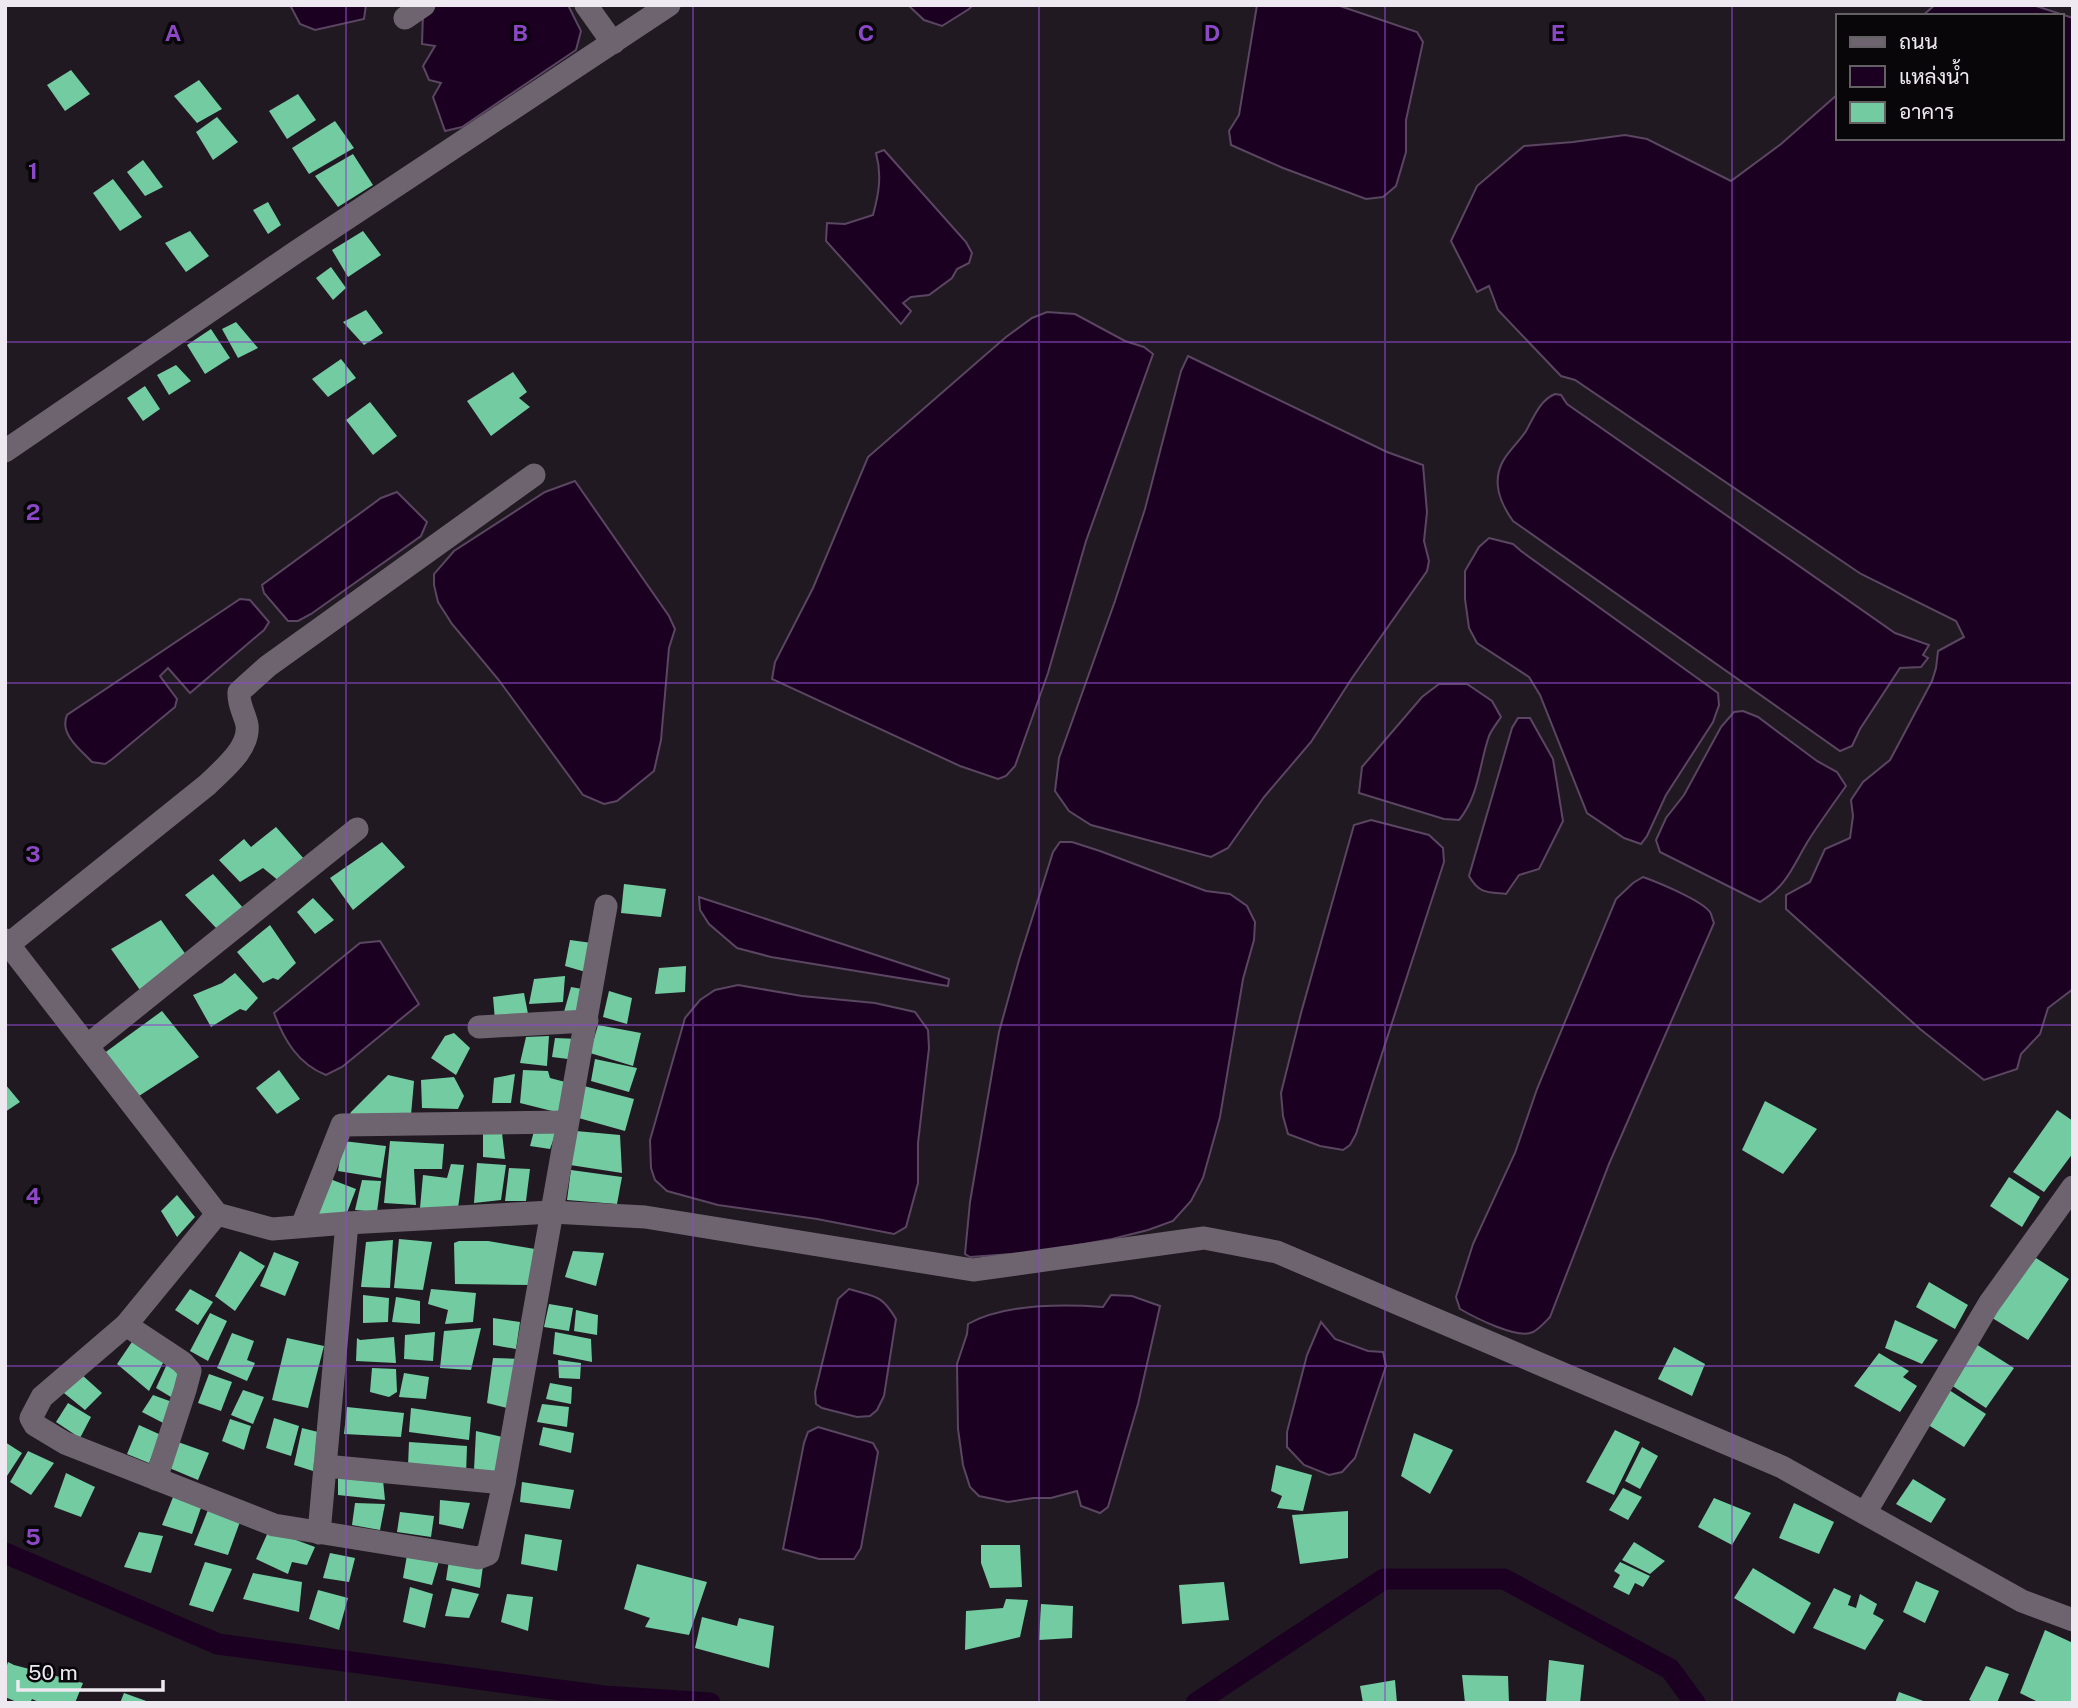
<svg xmlns="http://www.w3.org/2000/svg" width="2078" height="1708" font-family="'Public Sans',Sarabun,sans-serif">
<style>
.water{fill:#1b0022;stroke:#5a4660;stroke-width:2}
.lines{fill:none;stroke-linecap:round;stroke-linejoin:round}
.canal{stroke:#1b0022;stroke-width:21}
.building{fill:#73cba2}
.minor{stroke:#6d646f;stroke-width:23}
.grid{fill:none;stroke:#8c48c6;stroke-width:2;stroke-opacity:0.55}
.grid-label{font-size:23px;text-anchor:middle;font-weight:bold;fill:#8c48c6;stroke:#080609;stroke-width:7;stroke-linejoin:round;paint-order:stroke}
</style>
<rect width="100%" height="100%" fill="#201922"/>
<g class="water">
<path d="M290,5H366L364,19L315,30L300,24Z"/>
<path d="M435,5H568L581,31L576,50L462,127L445,131L433,97L441,83L429,80L423,66L435,46L422,44L423,13Z"/>
<path d="M908,5H973L969,9L942,26L924,20Z"/>
<path d="M1257,5H1337L1417,32L1423,42L1406,120V152L1396,186L1383,197L1366,199L1283,168L1231,145L1229,131L1239,115Z"/>
<path d="M1935,5H2033L2073,18V989L2048,1008L2040,1034L2021,1054L2017,1069L1984,1080L1920,1029L1786,909V895L1810,882L1825,849L1850,838L1853,816L1851,800L1863,782L1890,760L1932,681L1936,668L1938,651L1964,637L1956,621L1861,574L1575,380L1561,376L1498,310L1489,286L1477,292L1451,241L1477,186L1524,146L1573,142L1625,135L1647,139L1731,181L1781,144L1838,94V138H2062V16H1922Z"/>
<path d="M884,150L966,242L972,253L969,263L957,269L952,278L929,295L911,297L903,303L911,311L901,324L826,241L827,223L845,224L873,215C879,193 882,175 876,153Z"/>
<path d="M1047,312L1075,314L1125,341L1144,347L1153,354L1086,541L1048,673L1015,766L1006,776L998,779L960,766L772,679L775,662L813,588L868,457L1006,337L1032,318Z"/>
<path d="M1188,356L1387,452L1423,465L1427,512L1424,541L1429,561L1427,571L1352,678L1311,742L1264,797L1228,848L1211,857L1091,825L1069,811L1055,791L1059,758L1115,601L1145,509L1181,371Z"/>
<path d="M1555,394L1561,395L1567,404L1895,633L1929,645L1923,655L1928,658L1921,667L1900,668L1860,729L1852,746L1840,751L1513,521C1501,504 1491,483 1503,461C1509,450 1519,442 1526,431C1534,417 1540,400 1555,394Z"/>
<path d="M575,481L669,616L675,629L669,648L661,740L654,771L617,801L604,804L583,795L498,679L452,624L438,602L434,585V574L454,551L545,492Z"/>
<path d="M397,492L427,522L421,536L311,614L298,621H288L264,593L262,585L381,498Z"/>
<path d="M1489,538L1513,544L1521,551L1718,693L1719,705L1713,722L1666,795L1647,836L1641,844L1624,838L1587,813L1540,695L1529,677L1477,643L1469,628L1465,599V571L1479,547Z"/>
<path d="M240,599L250,600L269,622L264,630L190,693L168,668L160,676L177,699L175,707L111,760L105,764L92,762C80,749 59,734 67,715Z"/>
<path d="M1439,684H1467L1492,701L1501,717C1497,723 1492,729 1489,736C1479,765 1479,796 1459,820L1444,819L1359,793L1362,767L1422,697Z"/>
<path d="M1743,711L1758,717L1817,761L1837,772L1846,786C1833,804 1820,822 1808,841C1793,866 1787,886 1760,902L1660,852L1656,840L1666,818L1684,795L1721,727L1734,712Z"/>
<path d="M1518,718H1530L1553,759L1563,821L1539,869L1519,875L1506,894C1488,892 1479,894 1469,876L1512,728Z"/>
<path d="M1371,820L1429,835L1443,848L1444,862L1356,1134L1350,1145L1343,1150L1320,1146L1288,1134L1283,1116L1281,1093L1301,1013L1354,825Z"/>
<path d="M1060,842H1072L1100,851L1206,891L1230,894L1247,906L1255,922L1254,940L1243,979L1220,1117L1203,1178L1191,1201L1173,1221L1148,1230L1112,1239L1039,1252L970,1257L965,1254L970,1202L999,1032L1019,960L1053,852Z"/>
<path d="M1643,877C1657,882 1701,900 1710,912C1712,915 1712,919 1714,923L1609,1164L1550,1317C1545,1322 1539,1329 1533,1332C1518,1340 1474,1317 1460,1309L1456,1297L1473,1244L1515,1153L1537,1089L1616,899L1633,883Z"/>
<path d="M699,897L949,979L948,986L771,957L737,948L709,924L700,910Z"/>
<path d="M380,941L419,1004L342,1067L326,1075C298,1064 284,1040 274,1013L360,943Z"/>
<path d="M738,985L802,996L875,1003L915,1012L928,1030L929,1048L918,1143V1183L906,1227L894,1234L817,1219L718,1205L667,1191L655,1180L651,1168L650,1140L685,1018L700,1000L715,990Z"/>
<path d="M849,1289C875,1297 881,1294 896,1319L884,1396L877,1410L870,1416L857,1417L822,1408L816,1404L815,1392L838,1299Z"/>
<path d="M1111,1295L1132,1296L1160,1306L1138,1404L1108,1507L1100,1513L1081,1506L1077,1491L1051,1498H1033L1008,1502L979,1496L970,1487L963,1465L958,1429L957,1364L967,1334L968,1324C1004,1304 1062,1304 1103,1307Z"/>
<path d="M1321,1322L1335,1339L1368,1351L1383,1352L1386,1366L1355,1458L1342,1472L1329,1475L1304,1465L1287,1447V1432L1307,1355Z"/>
<path d="M818,1427L873,1443L878,1452L861,1548L854,1559H819L783,1549L804,1443L808,1432Z"/>
</g>
<g class="lines">
<g class="canal">
<path d="M5,1553L218,1644L604,1696L710,1703"/>
<path d="M1196,1703L1384,1579H1504L1670,1669L1695,1703"/>
</g>
</g>
<g class="building">
<path d="M71,70L90,94L65,111L47,85Z"/>
<path d="M199,80L222,109L197,123L174,96Z"/>
<path d="M298,94L316,120L287,139L269,111Z"/>
<path d="M217,117L238,142L213,160L196,132Z"/>
<path d="M335,121L354,148L309,174L292,148Z"/>
<path d="M353,154L373,185L338,207L315,176Z"/>
<path d="M143,160L163,187L145,196L127,172Z"/>
<path d="M113,179L142,217L120,231L93,193Z"/>
<path d="M268,202L281,225L268,234L253,210Z"/>
<path d="M190,231L209,256L186,272L165,243Z"/>
<path d="M363,231L381,255L348,277L332,250Z"/>
<path d="M331,267L346,288L333,300L316,278Z"/>
<path d="M366,310L383,333L364,345L343,322Z"/>
<path d="M236,322L258,348L238,358L222,329Z"/>
<path d="M211,329L230,358L205,374L187,345Z"/>
<path d="M341,359L356,378L328,397L312,379Z"/>
<path d="M176,365L191,381L169,395L157,375Z"/>
<path d="M513,372L527,392L519,398L530,407L491,436L467,401Z"/>
<path d="M145,386L160,409L143,421L127,398Z"/>
<path d="M370,402L397,436L373,455L346,420Z"/>
<path d="M276,827L305,860L279,881L263,868L240,882L219,860L244,839L251,847Z"/>
<path d="M382,842L405,867L353,910L330,878Z"/>
<path d="M213,874L245,910L217,929L185,895Z"/>
<path d="M624,884L666,889L661,917L621,913Z"/>
<path d="M313,898L334,920L315,934L297,912Z"/>
<path d="M161,920L189,959L140,990L111,949Z"/>
<path d="M270,925L296,963L278,980L273,978L263,983L237,952Z"/>
<path d="M570,940L592,943L589,973L565,966Z"/>
<path d="M686,966L685,992L655,994L659,968Z"/>
<path d="M235,973L258,998L246,1011L240,1009L211,1027L193,995L222,983Z"/>
<path d="M565,976L563,1002L529,1004L534,979Z"/>
<path d="M571,987L588,990L583,1016L564,1012Z"/>
<path d="M609,991L632,998L627,1024L603,1017Z"/>
<path d="M524,993L528,1014L495,1020L493,997Z"/>
<path d="M162,1011L199,1057L139,1096L103,1054Z"/>
<path d="M598,1025L641,1033L633,1066L590,1053Z"/>
<path d="M454,1033L470,1048L456,1075L431,1058L445,1036Z"/>
<path d="M549,1036L547,1066L520,1063L526,1037Z"/>
<path d="M555,1038L579,1039L576,1060L552,1057Z"/>
<path d="M595,1059L637,1068L629,1092L591,1081Z"/>
<path d="M279,1070L300,1099L277,1114L256,1088Z"/>
<path d="M523,1070L548,1071L550,1078L569,1083L564,1114L520,1103Z"/>
<path d="M515,1074L511,1103H492L494,1078Z"/>
<path d="M388,1075L414,1081L411,1115L349,1116L351,1112Z"/>
<path d="M454,1077L464,1096L458,1109L422,1108L421,1080Z"/>
<path d="M5,1084L20,1102L5,1112Z"/>
<path d="M584,1086L634,1099L625,1131L575,1117Z"/>
<path d="M1765,1101L1817,1129L1783,1174L1742,1150Z"/>
<path d="M2057,1110L2073,1121V1153L2044,1192L2013,1172Z"/>
<path d="M483,1131L502,1133L505,1159L483,1157Z"/>
<path d="M534,1131L556,1132L550,1149L530,1146Z"/>
<path d="M576,1131L620,1135L622,1173L570,1165Z"/>
<path d="M343,1141L386,1146L381,1178L338,1171Z"/>
<path d="M390,1141L444,1144L442,1169H414L416,1205L384,1203Z"/>
<path d="M477,1163L506,1165L501,1200L474,1203Z"/>
<path d="M451,1164L464,1165L458,1208H420L423,1175L447,1178Z"/>
<path d="M509,1168L530,1169L526,1201H505Z"/>
<path d="M571,1170L622,1177L617,1204L567,1200Z"/>
<path d="M2009,1177L2040,1197L2022,1227L1990,1206Z"/>
<path d="M330,1179L356,1189L345,1218L317,1217Z"/>
<path d="M362,1180L381,1181L377,1212L355,1210Z"/>
<path d="M177,1195L195,1217L177,1237L161,1211Z"/>
<path d="M399,1239L432,1242L423,1290L394,1288Z"/>
<path d="M393,1240L390,1288L361,1287L366,1242Z"/>
<path d="M459,1241H488L535,1249L531,1285L455,1284L454,1243Z"/>
<path d="M240,1251L265,1266L235,1311L215,1296Z"/>
<path d="M573,1251L604,1253L596,1286L565,1277Z"/>
<path d="M274,1252L299,1262L285,1296L260,1286Z"/>
<path d="M2036,1258L2069,1279L2028,1340L1989,1316Z"/>
<path d="M1929,1282L1968,1305L1955,1329L1916,1307Z"/>
<path d="M190,1289L213,1302L198,1325L175,1310Z"/>
<path d="M431,1289L476,1293L473,1322L445,1324L448,1310L428,1304Z"/>
<path d="M363,1295L389,1298L388,1322L363,1323Z"/>
<path d="M396,1297L420,1301V1324L392,1322Z"/>
<path d="M549,1304L573,1308L569,1331L544,1327Z"/>
<path d="M576,1310L598,1315L597,1335L574,1331Z"/>
<path d="M210,1313L227,1321L208,1361L190,1351Z"/>
<path d="M493,1318L520,1322L516,1349L493,1345Z"/>
<path d="M1895,1320L1938,1340L1922,1364L1885,1348Z"/>
<path d="M481,1328L471,1370L440,1368L444,1331Z"/>
<path d="M435,1332L433,1361L404,1359L405,1335Z"/>
<path d="M555,1332L591,1339L592,1362L553,1354Z"/>
<path d="M232,1333L254,1341L247,1360L255,1363L247,1381L217,1368Z"/>
<path d="M136,1336L166,1357L149,1391L117,1364Z"/>
<path d="M394,1337L396,1363L356,1361L357,1338L360,1340Z"/>
<path d="M287,1338L324,1346L308,1408L272,1400Z"/>
<path d="M1976,1344L2014,1368L1986,1408L1948,1383Z"/>
<path d="M1674,1347L1705,1364L1692,1396L1658,1379Z"/>
<path d="M1879,1353L1909,1371L1903,1377L1917,1386L1900,1412L1854,1386Z"/>
<path d="M493,1358L521,1359L511,1409L487,1403Z"/>
<path d="M558,1360L581,1363L580,1379L559,1378Z"/>
<path d="M167,1364L185,1373L176,1400L156,1388Z"/>
<path d="M372,1368L396,1369L397,1392L389,1397L370,1392Z"/>
<path d="M404,1373L429,1377L426,1399L399,1397Z"/>
<path d="M81,1374L102,1393L85,1410L59,1389Z"/>
<path d="M209,1374L232,1382L221,1411L198,1403Z"/>
<path d="M550,1383L572,1387L571,1404L546,1399Z"/>
<path d="M1946,1388L1986,1414L1964,1447L1925,1423Z"/>
<path d="M243,1390L264,1397L253,1424L231,1415Z"/>
<path d="M153,1395L175,1403L167,1425L142,1412Z"/>
<path d="M68,1403L91,1417L80,1438L56,1422Z"/>
<path d="M542,1404L569,1407L567,1427L537,1422Z"/>
<path d="M347,1407L404,1413L401,1437L344,1434Z"/>
<path d="M411,1408L471,1417L469,1440L409,1432Z"/>
<path d="M274,1418L299,1426L291,1456L266,1448Z"/>
<path d="M230,1419L251,1426L244,1450L222,1441Z"/>
<path d="M139,1425L161,1435L149,1463L127,1454Z"/>
<path d="M543,1427L574,1433L571,1453L539,1445Z"/>
<path d="M302,1428L322,1433L313,1471L294,1465Z"/>
<path d="M1615,1430L1640,1442L1614,1495L1586,1482Z"/>
<path d="M476,1431L507,1438L501,1473L474,1470Z"/>
<path d="M1414,1433L1453,1450L1430,1494L1401,1476Z"/>
<path d="M5,1442L22,1453L5,1479Z"/>
<path d="M178,1442L209,1453L198,1480L167,1467Z"/>
<path d="M409,1442L467,1446L466,1475L408,1466Z"/>
<path d="M1642,1447L1658,1456L1640,1489L1625,1481Z"/>
<path d="M28,1451L54,1463L31,1495L10,1482Z"/>
<path d="M1276,1465L1312,1475L1303,1511L1277,1508L1282,1496L1271,1491Z"/>
<path d="M66,1473L95,1487L81,1517L54,1507Z"/>
<path d="M338,1476L383,1480L385,1500L338,1495Z"/>
<path d="M1913,1479L1946,1499L1931,1523L1896,1504Z"/>
<path d="M522,1482L574,1490L570,1509L520,1502Z"/>
<path d="M1623,1488L1642,1497L1628,1520L1609,1510Z"/>
<path d="M175,1492L203,1502L192,1534L162,1525Z"/>
<path d="M1714,1498L1751,1513L1732,1545L1698,1527Z"/>
<path d="M440,1500L470,1503L463,1529L439,1524Z"/>
<path d="M355,1503L385,1504L380,1530L352,1525Z"/>
<path d="M1794,1503L1834,1522L1819,1554L1779,1538Z"/>
<path d="M208,1510L241,1519L228,1555L194,1545Z"/>
<path d="M1348,1511V1558L1300,1564L1292,1515Z"/>
<path d="M400,1512L434,1516L431,1537L397,1532Z"/>
<path d="M269,1530L315,1547L307,1565L292,1562L288,1574L256,1559Z"/>
<path d="M139,1532L163,1536L151,1573L124,1567Z"/>
<path d="M525,1534L562,1540L557,1571L521,1564Z"/>
<path d="M1634,1542L1665,1561L1650,1574L1622,1560Z"/>
<path d="M981,1545H1020L1022,1587L990,1588L981,1563Z"/>
<path d="M330,1553L355,1558L349,1582L323,1578Z"/>
<path d="M407,1555L439,1561L432,1585L403,1578Z"/>
<path d="M449,1560L483,1566L480,1588L446,1580Z"/>
<path d="M205,1562L232,1569L213,1612L189,1605Z"/>
<path d="M1620,1562L1650,1576L1643,1587L1635,1583L1629,1595L1613,1587L1620,1575L1614,1571Z"/>
<path d="M637,1564L707,1582L689,1635L645,1627L650,1618L624,1609Z"/>
<path d="M1753,1568L1811,1603L1794,1634L1734,1598Z"/>
<path d="M253,1573L302,1582L299,1612L243,1599Z"/>
<path d="M1916,1581L1939,1591L1925,1623L1903,1612Z"/>
<path d="M1224,1582L1229,1620L1182,1624L1179,1585Z"/>
<path d="M410,1587L433,1594L425,1628L403,1622Z"/>
<path d="M452,1588L479,1594L469,1618L445,1616Z"/>
<path d="M1834,1588L1851,1596L1848,1605L1856,1608L1860,1594L1877,1604L1873,1614L1884,1620L1865,1650L1813,1628Z"/>
<path d="M318,1590L348,1598L339,1630L309,1619Z"/>
<path d="M507,1594L533,1597L528,1631L501,1622Z"/>
<path d="M1006,1599L1028,1600L1020,1637L965,1650L966,1611L1003,1608Z"/>
<path d="M1041,1604L1073,1606L1072,1638L1039,1640Z"/>
<path d="M702,1617L737,1626L739,1618L774,1626L769,1668L695,1648Z"/>
<path d="M2045,1630L2073,1643V1703H2040L2020,1693Z"/>
<path d="M1549,1660L1584,1665L1580,1703H1546Z"/>
<path d="M8,1662L14,1665L83,1683L75,1703H41L32,1699L30,1703H19L5,1697V1671Z"/>
<path d="M1986,1666L2009,1674L1997,1703H1976L1969,1700Z"/>
<path d="M1462,1675L1508,1676L1509,1703H1465Z"/>
<path d="M1395,1680L1397,1703H1363L1360,1686Z"/>
<path d="M1899,1692L1926,1702V1703H1895Z"/>
<path d="M124,1693L149,1702V1703H120Z"/>
</g>
<g class="lines">
<g class="minor">
<path d="M586,5L613,43"/>
<path d="M405,18L424,5"/>
<path d="M5,451L296,252L669,5"/>
<path d="M5,940L217,1214L272,1229L347,1223L552,1212L645,1217L973,1270L1204,1238L1277,1252L1782,1467L2022,1601L2073,1620"/>
<path d="M9,944L207,785C222,770 250,749 247,725C245,714 238,705 239,692L268,666L534,475"/>
<path d="M479,1027L587,1021"/>
<path d="M87,1046L357,829"/>
<path d="M217,1214L126,1325L42,1397L31,1418L35,1425L65,1443L274,1525L478,1558L488,1554L504,1483L606,906"/>
<path d="M302,1226L342,1125L567,1122"/>
<path d="M126,1325L182,1362L190,1371L185,1390L156,1479"/>
<path d="M325,1466L504,1483"/>
<path d="M1865,1513L1989,1304L2073,1187"/>
<path d="M319,1533L347,1223"/>
</g>
</g>
<path class="grid" d="M346,5V1703M693,5V1703M1039,5V1703M1385,5V1703M1732,5V1703M5,342H2073M5,683H2073M5,1025H2073M5,1366H2073"/>
<g class="grid-label">
<text x="173" y="41">A</text>
<text x="520" y="41">B</text>
<text x="866" y="41">C</text>
<text x="1212" y="41">D</text>
<text x="1558" y="41">E</text>
<text x="33" y="179">1</text>
<text x="33" y="520">2</text>
<text x="33" y="862">3</text>
<text x="33" y="1204">4</text>
<text x="33" y="1545">5</text>
</g>
<rect width="2078" height="1708" fill="none" stroke="#eee9f0" stroke-width="14"/>
<rect x="1836" y="14" width="228" height="126" fill="#080609" stroke="#646165" stroke-width="2"/>
<rect x="1850" y="37" width="35" height="10" fill="#6d646f" stroke="#646165" stroke-width="2"/>
<text x="1899" y="49" font-size="21" fill="#eee9f0">ถนน</text>
<rect x="1850" y="66" width="35" height="21" fill="#1b0022" stroke="#646165" stroke-width="2"/>
<text x="1899" y="84" font-size="21" fill="#eee9f0">แหล่งน้ำ</text>
<rect x="1850" y="102" width="35" height="21" fill="#73cba2" stroke="#646165" stroke-width="2"/>
<text x="1899" y="119" font-size="21" fill="#eee9f0">อาคาร</text>
<path d="M18 1680v10h145v-10" fill="none" stroke="#eee9f0" stroke-width="3.5"/>
<text x="28" y="1680" font-size="21" fill="#eee9f0" stroke="#080609" stroke-width="5" paint-order="stroke">50 m</text>
</svg>
